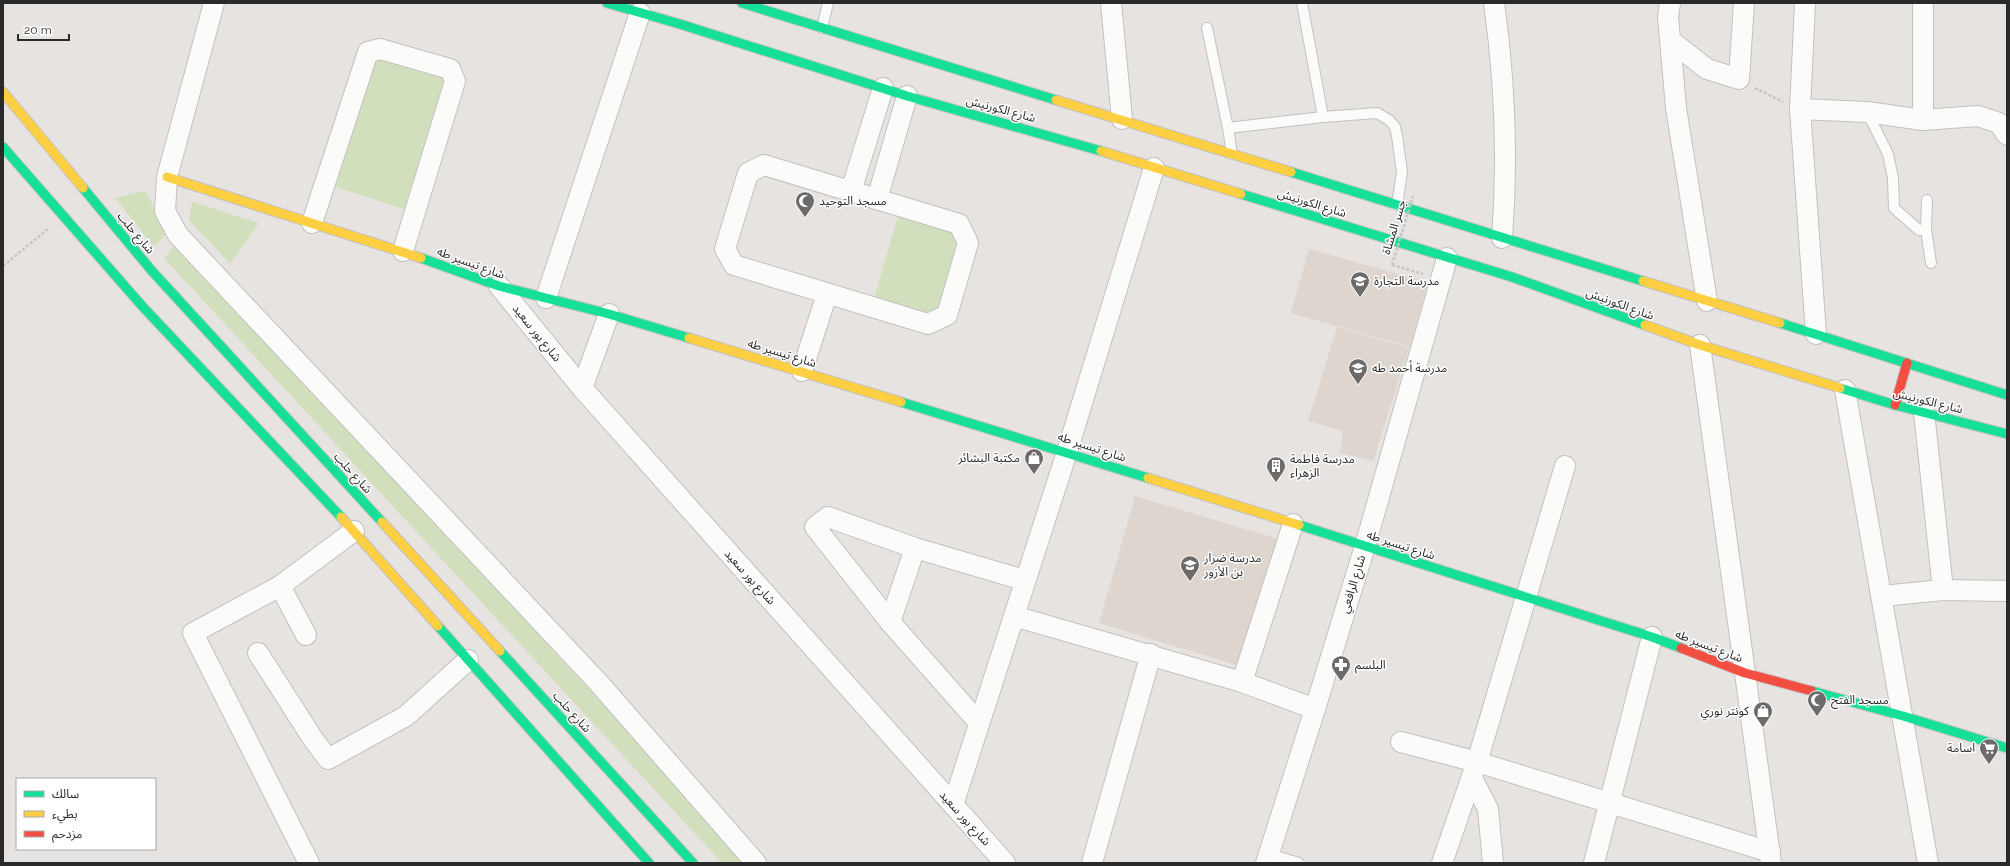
<svg xmlns="http://www.w3.org/2000/svg" width="2010" height="866" font-family="Raleway,'Noto Sans Arabic',sans-serif">
<style>
.education{fill:#ded5ce}
.green{fill:#d2dfbd}
.lines{fill:none;stroke-linecap:round;stroke-linejoin:round}
.lane-casing{stroke:#c2c1c1;stroke-width:12}
.street-casing{stroke:#c2c1c1;stroke-width:22}
.fast-casing{stroke:#c2c1c1;stroke-width:11}
.slow-casing{stroke:#c2c1c1;stroke-width:11}
.jam-casing{stroke:#c2c1c1;stroke-width:11}
.path{stroke:#c6c5c5;stroke-width:2.5;stroke-dasharray:3 2;stroke-linecap:butt}
.lane{stroke:#fbfbfa;stroke-width:10}
.street{stroke:#fbfbfa;stroke-width:20}
.fast{stroke:#16e098;stroke-width:9}
.slow{stroke:#ffcf43;stroke-width:9}
.jam{stroke:#f24e42;stroke-width:9}
.path-bridge{stroke:#c6c5c5;stroke-width:2.5;stroke-dasharray:3 2;stroke-linecap:butt}
.labels{text-anchor:middle;stroke-width:3;stroke-linejoin:round;paint-order:stroke}
.street-label{font-size:12px;fill:#2a2a2a;stroke:#fff}
.poi-label{font-size:12px;fill:#2a2a2a;stroke:#fff;text-anchor:start}
</style>
<rect width="100%" height="100%" fill="#e7e3e0"/>
<g class="education">
<path d="M1309,249L1428,282L1410,347L1291,313Z"/>
<path d="M1337,327L1409,348L1373,461L1340,453L1343,431L1308,421Z"/>
<path d="M1135,496L1282,540L1243,667L1099,623Z"/>
</g>
<g class="green">
<path d="M376,54L447,77L404,209L336,187Z"/>
<path d="M145,191L168,232L154,247L115,198Z"/>
<path d="M192,202L259,223L230,264L189,220Z"/>
<path d="M898,216L961,235L937,316L874,298Z"/>
<path d="M177,243L749,863H722L164,258Z"/>
</g>
<g class="lines">
<g class="lane-casing">
<g id="lane">
<path d="M1302,3L1323,117"/>
<path d="M822,28L828,3"/>
<path d="M1207,28L1228,128L1232,154"/>
<path d="M1867,112L1888,154L1893,178L1894,208L1919,230H1926"/>
<path d="M1228,128L1323,117L1377,113L1389,120L1395,127L1397,136L1402,172L1397,205"/>
<path d="M1927,200L1926,230L1931,263"/>
<path d="M1269,854L1299,863"/>
</g>
</g>
<g class="street-casing">
<g id="street">
<path d="M214,3L167,177L165,211L178,235L597,681L756,863"/>
<path d="M1111,3L1122,119"/>
<path d="M1494,3C1505,81 1508,160 1502,238"/>
<path d="M1670,3L1668,17L1676,108L1707,301"/>
<path d="M1805,3L1800,109L1816,334"/>
<path d="M1671,41L1707,69L1739,79L1744,3"/>
<path d="M1800,109L1867,112L1923,120L1978,116L1999,123L2007,135"/>
<path d="M1923,120V3"/>
<path d="M764,165L959,224L968,243L947,315L928,324L734,265L725,249L748,173Z"/>
<path d="M851,191L883,88"/>
<path d="M877,199L907,96"/>
<path d="M312,223L368,52L380,49L450,69L455,81L403,251"/>
<path d="M499,286L582,388L1005,863"/>
<path d="M546,298L640,13"/>
<path d="M1700,345L1771,863"/>
<path d="M802,371L827,294"/>
<path d="M582,388L609,314"/>
<path d="M1845,390L1928,863"/>
<path d="M1924,412L1943,590"/>
<path d="M280,586L306,635"/>
<path d="M1882,596L1943,590L2007,591"/>
<path d="M1014,616L1242,682L1315,709"/>
<path d="M890,622L915,548"/>
<path d="M258,653L313,739L328,759L406,716L468,660"/>
<path d="M1242,682L1293,524"/>
<path d="M979,723L890,622L815,527L828,517L915,548L1024,580"/>
<path d="M1401,742L1477,762L1770,852"/>
<path d="M1472,778L1488,809L1493,863"/>
<path d="M953,805L1067,452L1154,168"/>
<path d="M309,863L193,633L280,586L354,531"/>
<path d="M1092,863L1151,654"/>
<path d="M1266,863L1315,709L1365,546L1447,258"/>
<path d="M1442,863L1477,762L1565,466"/>
<path d="M1594,863L1652,637"/>
</g>
</g>
<g class="fast-casing">
<g id="fast">
<path d="M607,3L683,25L907,96L1101,151"/>
<path d="M742,3L1056,100"/>
<path d="M3,147L143,307L341,517"/>
<path d="M1291,172L1643,281"/>
<path d="M83,188L152,271L382,522"/>
<path d="M1241,194L1512,277L1645,325"/>
<path d="M421,258L499,286L609,314L689,338"/>
<path d="M1780,323L2007,395"/>
<path d="M1840,388L1895,405L2007,434"/>
<path d="M901,402L1148,478"/>
<path d="M1299,525L1652,637L1681,648"/>
<path d="M438,626L649,863"/>
<path d="M500,651L693,863"/>
<path d="M1812,691L1903,716L2007,748"/>
</g>
</g>
<g class="slow-casing">
<g id="slow">
<path d="M3,92L83,188"/>
<path d="M1056,100L1291,172"/>
<path d="M1101,151L1241,194"/>
<path d="M167,177L421,258"/>
<path d="M1643,281L1780,323"/>
<path d="M1645,325L1700,345L1840,388"/>
<path d="M689,338L901,402"/>
<path d="M1148,478L1299,525"/>
<path d="M341,517L438,626"/>
<path d="M382,522L500,651"/>
</g>
</g>
<g class="jam-casing">
<g id="jam">
<path d="M1895,405L1907,363"/>
<path d="M1681,648L1745,673L1812,691"/>
</g>
</g>
<g class="path">
<path d="M1755,88L1783,102"/>
<path d="M1392,265L1423,274"/>
<path d="M3,266L49,228"/>
</g>
<use href="#lane" class="lane"/>
<use href="#street" class="street"/>
<use href="#fast" class="fast"/>
<use href="#slow" class="slow"/>
<use href="#jam" class="jam"/>
<path class="path-bridge" d="M1392,265L1413,196"/>
</g>
<defs>
<g id="mosque-pin" transform="scale(1)"><path d="M0 17L-7.5 6A9.5 9.5 0 1 1 7.5 6Z" fill="#6c6b6a" stroke="#fff"/><path d="M3.5-4.9A6 6 0 1 0 3.5 4.9A5 5 0 1 1 3.5-4.9Z" fill="#fff"/></g>
<g id="school-pin" transform="scale(1)"><path d="M0 17L-7.5 6A9.5 9.5 0 1 1 7.5 6Z" fill="#6c6b6a" stroke="#fff"/><path d="M0-5L7-2L0 1L-7-2ZM-4 1L0 2.5L4 1V4Q0 6-4 4Z" fill="#fff"/></g>
<g id="shop-pin" transform="scale(1)"><path d="M0 17L-7.5 6A9.5 9.5 0 1 1 7.5 6Z" fill="#6c6b6a" stroke="#fff"/><path d="M-5-2.5h2.3a2.7 3.5 0 0 1 5.4 0H5L5.5 6h-11ZM-1.5-2.5h3a1.5 2.3 0 0 0-3 0Z" fill="#fff"/></g>
<g id="building-pin" transform="scale(1)"><path d="M0 17L-7.5 6A9.5 9.5 0 1 1 7.5 6Z" fill="#6c6b6a" stroke="#fff"/><path d="M-4-6H4V6H1V3H-1V6H-4ZM-2.5-4.3h1.7v1.8h-1.7ZM.8-4.3h1.7v1.8H.8ZM-2.5-1h1.7V.8h-1.7ZM.8-1h1.7V.8H.8Z" fill="#fff"/></g>
<g id="pharmacy-pin" transform="scale(1)"><path d="M0 17L-7.5 6A9.5 9.5 0 1 1 7.5 6Z" fill="#6c6b6a" stroke="#fff"/><path d="M-2-6h4v4h4v4h-4v4h-4v-4h-4v-4h4Z" fill="#fff"/></g>
<g id="supermarket-pin" transform="scale(1)"><path d="M0 17L-7.5 6A9.5 9.5 0 1 1 7.5 6Z" fill="#6c6b6a" stroke="#fff"/><path d="M-6-5.5h2.5l.6 2H6L4.5 2H-2.5L-4.4-4H-6ZM-1.5 3.2a1.3 1.3 0 1 0 .1 0ZM3 3.2a1.3 1.3 0 1 0 .1 0Z" fill="#fff"/></g>
</defs>
<g fill-rule="evenodd">
<use href="#mosque-pin" x="805" y="201"/>
<use href="#school-pin" x="1360" y="281"/>
<use href="#school-pin" x="1358" y="368"/>
<use href="#shop-pin" x="1034" y="458"/>
<use href="#building-pin" x="1276" y="466"/>
<use href="#school-pin" x="1190" y="565"/>
<use href="#pharmacy-pin" x="1341" y="665"/>
<use href="#mosque-pin" x="1817" y="700"/>
<use href="#shop-pin" x="1763" y="711"/>
<use href="#supermarket-pin" x="1989" y="748"/>
</g>
<g class="labels">
<g class="street-label">
<text transform="translate(1001 109) rotate(15)" y="4">شارع الكورنيش</text>
<text transform="translate(1312 203) rotate(17)" y="4">شارع الكورنيش</text>
<text transform="translate(1394 227) rotate(-73)" y="4">جسر المشاة</text>
<text transform="translate(136 233) rotate(50)" y="4">شارع حلب</text>
<text transform="translate(471 263) rotate(20)" y="4">شارع تيسير طه</text>
<text transform="translate(1620 304) rotate(20)" y="4">شارع الكورنيش</text>
<text transform="translate(537 333) rotate(51)" y="4">شارع بور سعيد</text>
<text transform="translate(782 353) rotate(17)" y="4">شارع تيسير طه</text>
<text transform="translate(1928 401) rotate(14)" y="4">شارع الكورنيش</text>
<text transform="translate(1092 447) rotate(18)" y="4">شارع تيسير طه</text>
<text transform="translate(353 473) rotate(48)" y="4">شارع حلب</text>
<text transform="translate(1401 545) rotate(18)" y="4">شارع تيسير طه</text>
<text transform="translate(750 577) rotate(48)" y="4">شارع بور سعيد</text>
<text transform="translate(1353 584) rotate(-73)" y="4">شارع الرافعي</text>
<text transform="translate(1709 646) rotate(21)" y="4">شارع تيسير طه</text>
<text transform="translate(572 712) rotate(48)" y="4">شارع حلب</text>
<text transform="translate(965 818) rotate(48)" y="4">شارع بور سعيد</text>
</g>
<g class="poi-label">
<text x="819" y="205">مسجد التوحيد</text>
<text x="1374" y="285">مدرسة التجارة</text>
<text x="1372" y="372">مدرسة أحمد طه</text>
<text x="1020" y="462" text-anchor="end">مكتبة البشائر</text>
<text x="1290" y="463">مدرسة فاطمة<tspan x="1290" dy="14">الزهراء</tspan></text>
<text x="1204" y="562">مدرسة ضرار<tspan x="1204" dy="14">بن الأزور</tspan></text>
<text x="1355" y="669">البلسم</text>
<text x="1831" y="704">مسجد الفتح</text>
<text x="1749" y="715" text-anchor="end">كونتر نوري</text>
<text x="1975" y="752" text-anchor="end">اسامة</text>
</g>
</g>
<rect width="2010" height="866" fill="none" stroke="#2a2a2a" stroke-width="8"/>
<rect x="16" y="778" width="140" height="72" fill="#ffffff" stroke="#aaaaaa"/>
<rect x="24" y="791" width="20" height="6" fill="#16e098" stroke="#aaaaaa"/>
<text x="52" y="798" font-size="12" fill="#2a2a2a">سالك</text>
<rect x="24" y="811" width="20" height="6" fill="#ffcf43" stroke="#aaaaaa"/>
<text x="52" y="818" font-size="12" fill="#2a2a2a">بطيء</text>
<rect x="24" y="831" width="20" height="6" fill="#f24e42" stroke="#aaaaaa"/>
<text x="52" y="838" font-size="12" fill="#2a2a2a">مزدحم</text>
<path d="M18 34v6h51v-6" fill="none" stroke="#2a2a2a" stroke-width="2"/>
<text x="24" y="34" font-size="12" fill="#2a2a2a" stroke="#ffffff" stroke-width="3" paint-order="stroke">20 m</text>
</svg>
